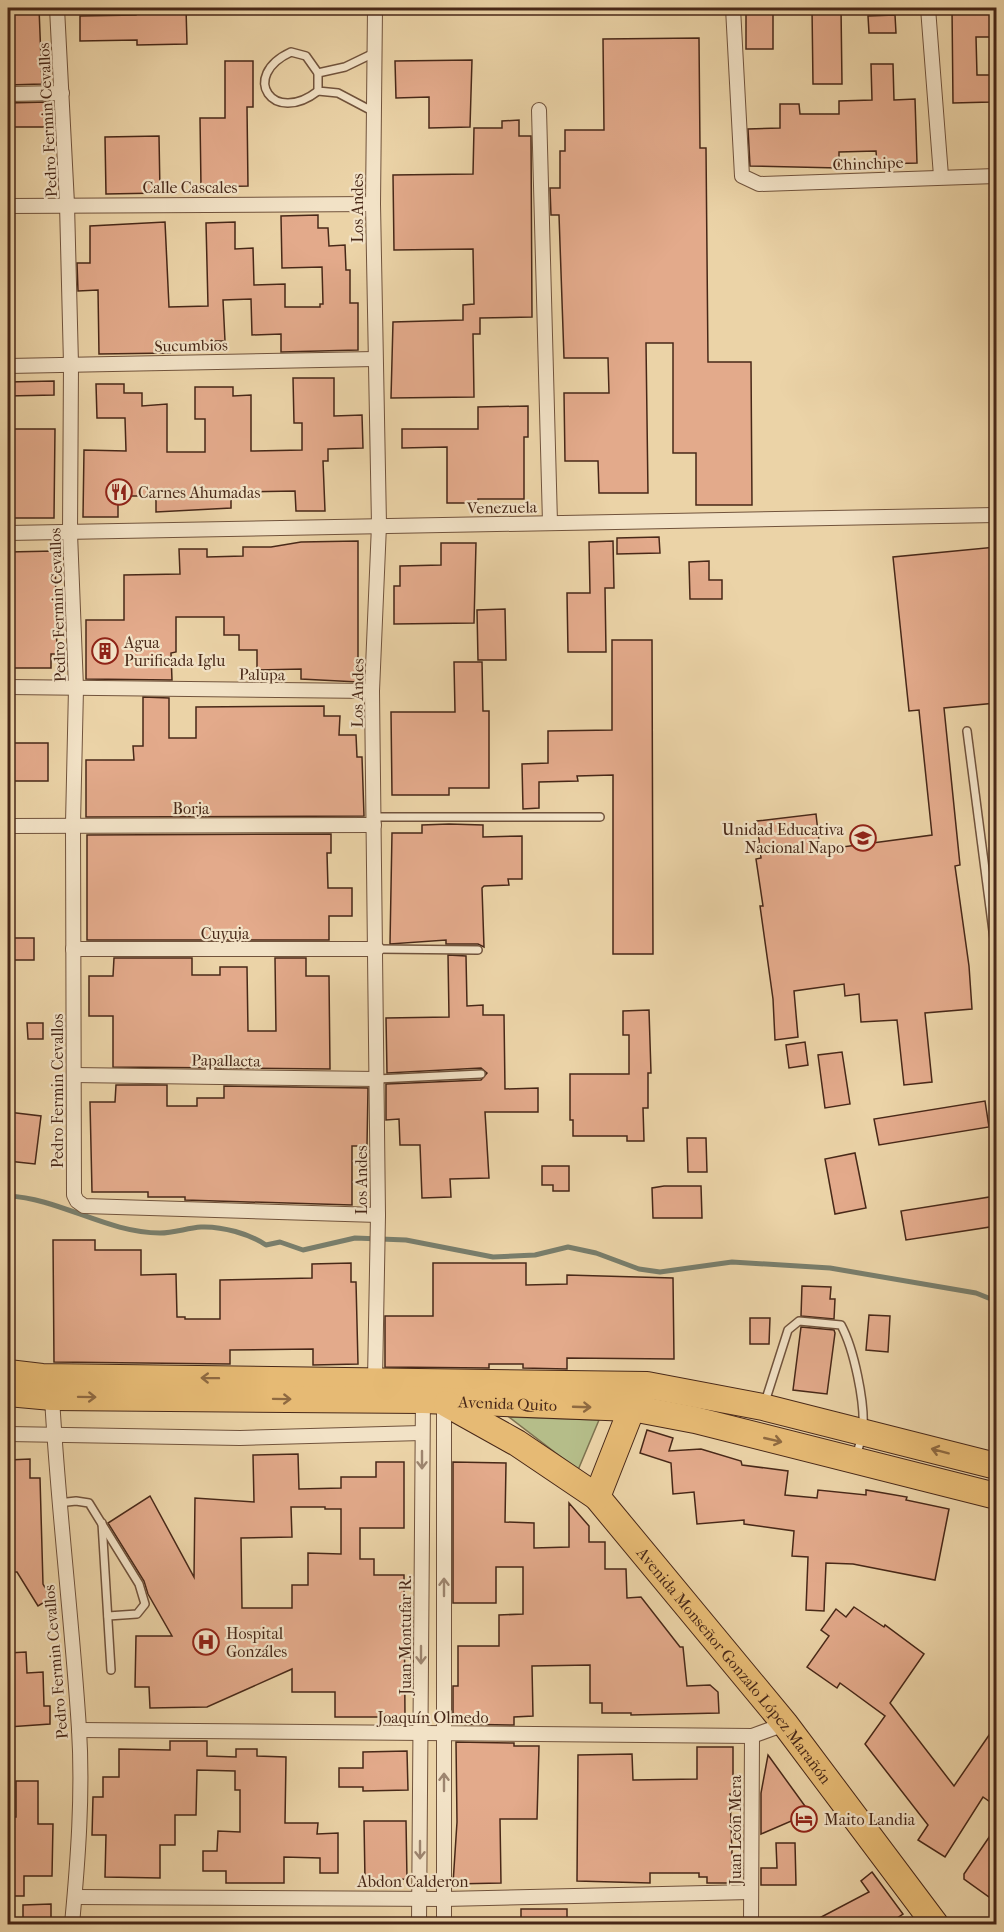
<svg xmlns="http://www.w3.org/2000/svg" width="1004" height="1932" font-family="'IM FELL French Canon',serif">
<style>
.green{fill:#b5bd89;stroke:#7e7250;stroke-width:1.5}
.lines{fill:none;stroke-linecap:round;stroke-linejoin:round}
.stream{stroke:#797e6c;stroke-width:5}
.building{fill:#e3aa8b;stroke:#482818;stroke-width:1.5;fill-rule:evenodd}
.lane-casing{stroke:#71533c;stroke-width:10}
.street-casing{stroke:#71533c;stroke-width:16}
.highway-casing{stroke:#482818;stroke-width:28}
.lane{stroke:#f2e2c6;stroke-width:7}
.street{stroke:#f2e2c6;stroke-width:14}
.highway{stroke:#e6ba74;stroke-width:26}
.oneway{stroke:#8f6a41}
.oneway2{stroke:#9d856f}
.labels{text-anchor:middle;stroke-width:4.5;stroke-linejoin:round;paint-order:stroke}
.street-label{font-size:16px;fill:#482818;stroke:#f2e2c6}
.poi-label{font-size:16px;fill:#482818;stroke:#f2e2c6;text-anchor:start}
</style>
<rect width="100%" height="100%" fill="#ebd3a7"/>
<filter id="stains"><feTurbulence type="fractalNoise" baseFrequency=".00333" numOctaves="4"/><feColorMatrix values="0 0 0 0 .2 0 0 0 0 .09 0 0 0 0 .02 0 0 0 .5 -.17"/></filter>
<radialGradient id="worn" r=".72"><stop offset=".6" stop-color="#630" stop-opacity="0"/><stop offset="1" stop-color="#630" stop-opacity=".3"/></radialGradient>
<path class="green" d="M509,1417L599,1420L578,1470Z"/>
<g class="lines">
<path class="stream" d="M8,1196C59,1198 107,1233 160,1233C174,1233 187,1228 201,1227C222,1226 250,1234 266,1245L280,1242L303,1250L355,1238L406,1240L493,1257L535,1255L568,1247L596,1253L639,1269L660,1272L732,1262L830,1268L976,1293L996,1301"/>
</g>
<g class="building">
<path d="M8,8H39L42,84L8,85Z"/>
<path d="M136,8H186L187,44L137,45V40L80,41V16L136,15Z"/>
<rect x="746" y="8" width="27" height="41"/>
<path d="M812,8H841L842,84H813Z"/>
<path d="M952,8H996V37H976L977,75H990L991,102L953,103Z"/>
<path d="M895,15L896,33H869L868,16Z"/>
<path d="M699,38L700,148H706L708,362H751L752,505H696V453H673V343H646L648,493H599L598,461H565L564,393H609L608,358H564L559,215H551L550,188H560V151H565V130H604L603,39Z"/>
<path d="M472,60L470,127L429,128V97L396,98L395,61Z"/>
<path d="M225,61H253V107H247L248,186L201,187L200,118H225Z"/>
<path d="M871,64H893L894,100L915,99L917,163L877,164L876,151L839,152V168L750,166L748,129L780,128V104H799L800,114H839V101L872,100Z"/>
<path d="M48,102V127H8V103Z"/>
<path d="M519,120V136H531L532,317L480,318V334H473L474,397L391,398L393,322L463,320V305L474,304L473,249L394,250L393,175L473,174L474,128H502V121Z"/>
<path d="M159,136L160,193L106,194L105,137Z"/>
<path d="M318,215V228H328L329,246L345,245L346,270H350V303H358V350L281,352V334L252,335L251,299L223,300L225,341H210V345L170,346V353L99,354L98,290L78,291L77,263H90V226L165,222L169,307L208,306L206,223L235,222V249L253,248L254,285L285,284V307H320V304H323L322,267L282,268L281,216Z"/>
<path d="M293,378H334V416L362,415L363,448L328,449V461H323L325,511H296L295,491L231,492V508L156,512V496H118V517H83L84,450L126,451L125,418H97L96,384H124V393H142V406L167,404V452H205V419H195V387H233V396L251,395V451L302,450V423H294Z"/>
<path d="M54,381V395L8,396V382Z"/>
<path d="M528,406V437H524V499H478V503H447V447L402,448V429H478V407Z"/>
<path d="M8,429H55L54,518H8Z"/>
<path d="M659,537L660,553L617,554V538Z"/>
<path d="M358,541V682L301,679V669L257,670V650H239V635H224V617H176V652L171,653L172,680L86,679V620H124V575L180,574L179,549H207V557L243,556V547H271L301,542Z"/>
<path d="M613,541L614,588H605L606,652H568L567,593H590L589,542Z"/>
<path d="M441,543H476L474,623L394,624V586H400V566L441,565Z"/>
<path d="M996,547V703L944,708L960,865L955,866L969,966L972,1009L925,1013L932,1082L904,1085L897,1020L861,1022L859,994L845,996L844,984L794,991L798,1037L775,1040L773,999L760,906H763L756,859L761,858L757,821L816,814L820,850L932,835L919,710L909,711L893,557Z"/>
<path d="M55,551L57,654H51V668H8V552Z"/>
<path d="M709,561V580H722V599H690L689,562Z"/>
<path d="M505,609L506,660H478L477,610Z"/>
<path d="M612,640H652L653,954H613V775L577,776L578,781L539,782V808L523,809L522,764L548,763V731L612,730Z"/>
<path d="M454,662H482L483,711H489V788H449V795H392L391,712H455Z"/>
<path d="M143,697L169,698V738H196V707L324,706V716H340L339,735H356L357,757H362L364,816L86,817V760H134L133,746H143Z"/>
<rect x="8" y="743" width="40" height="38"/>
<path d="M449,824L483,825V837L522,836V879H508L509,885L484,886L482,888L484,947L478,944H446V940L390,944L392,833H422V825Z"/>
<path d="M331,834V853H327L328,888H352V916H329V940H87V835Z"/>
<rect x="8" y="938" width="26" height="22"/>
<path d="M448,955L466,956L467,1006L483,1005V1015H504L505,1089L538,1088V1112H485L489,1178L450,1179L451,1197L422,1198L420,1145H400L399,1119L386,1120V1084L481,1080L487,1073L481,1068L387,1073L386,1018L449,1017Z"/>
<path d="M114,958H192V975H220V967H247L248,1031H276L275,958H306V976H329L330,1069L113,1067V1016H89V976H113Z"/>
<path d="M649,1010L651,1073H648V1108H643L644,1141H627V1136H573V1120H570V1074H629V1035H623V1011Z"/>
<path d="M27,1023H43V1039H28Z"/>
<path d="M805,1042L808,1065L789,1068L786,1045Z"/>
<path d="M842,1052L850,1104L825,1108L818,1055Z"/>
<path d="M116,1085H167V1106H197V1098H224V1086L368,1088L367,1146H352V1205L185,1200V1197H148V1192H92L90,1102H115Z"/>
<path d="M985,1101L989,1127L879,1145L874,1119Z"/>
<path d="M8,1112L41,1116L35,1164L8,1161Z"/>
<path d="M687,1138H706L707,1172H688Z"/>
<path d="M855,1153L866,1208L835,1214L825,1159Z"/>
<path d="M542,1166H569V1191H553V1185H542Z"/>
<path d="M664,1186H701L702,1218H653L652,1188Z"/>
<path d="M996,1196V1226L906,1240L901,1211Z"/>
<path d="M53,1240H95V1250H141V1275L176,1274L177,1317H185V1319H220V1280L312,1278V1264L351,1263V1282H356L358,1364L313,1365V1349L230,1350V1364L54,1362Z"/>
<path d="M433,1263H526V1285L567,1284V1275L673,1278L674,1359L567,1358V1369L523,1368V1364H489V1368L385,1367V1316H433Z"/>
<path d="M802,1286L831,1287L830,1299H835L834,1319L801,1316Z"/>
<path d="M869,1315L890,1316L888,1352L866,1350Z"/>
<path d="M750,1318H770L769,1344H750Z"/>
<path d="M801,1327L834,1330L835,1333L827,1394L793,1390Z"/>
<path d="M647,1430L673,1438L669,1451L701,1449L741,1461L742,1465L788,1471L785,1495L817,1498L818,1490L866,1495V1490L907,1497L906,1500L949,1509L935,1580L853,1564L826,1563L824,1611L806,1610L808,1557L792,1556L794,1531L744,1524V1520L697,1524L694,1492L673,1494L671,1463L640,1453Z"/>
<path d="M298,1454L299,1489L341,1488V1477H376V1462H404V1528H360V1559H374V1575H404L405,1717H335V1692H292V1669L207,1707L150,1708L149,1687H135L136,1636H172L148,1594L144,1581L108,1523L150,1496L194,1577L195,1498L254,1502L253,1455ZM291,1507H325V1509H341V1554L308,1553V1585H292V1608H242L241,1538L292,1537Z"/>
<path d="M30,1459V1478H40L43,1584L51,1598L38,1606L17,1572H8V1460Z"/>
<path d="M453,1462L506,1463L505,1522L534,1523V1548L569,1547V1503L589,1526V1542H605V1569H626L627,1598L641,1597L680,1647H683L687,1686L710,1685L718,1692L719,1713L631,1715V1713H602V1703H590V1665L532,1666L533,1716L514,1717V1725L453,1724V1686H458V1646H499V1615L523,1614V1567H496V1603H453Z"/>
<path d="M854,1607L884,1627L885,1625L924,1654L890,1703L954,1786L996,1725V1806L983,1797L945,1857L918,1840L928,1825L865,1744L885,1716L840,1683L837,1688L807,1667L829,1636L821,1630L836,1609L846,1617Z"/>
<path d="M26,1652L27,1673L43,1672L44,1706H50V1724L8,1727V1653Z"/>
<path d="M170,1741H207V1756L236,1757V1749H257V1756L286,1757L285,1823H318L317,1834L338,1833V1873H320V1858L284,1857V1883H226V1871H203V1851H217L218,1831L240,1832V1790H235V1771L197,1770L196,1815H175V1845H160V1878L105,1877L106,1835H92L93,1797H103V1777H119V1749L170,1750Z"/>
<path d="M456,1742L514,1743V1746H539L537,1819H500L501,1883L453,1884L457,1822Z"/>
<path d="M697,1747H733V1794H730L733,1883H707V1877H699V1873H650V1883L577,1881L578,1755L632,1754L633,1780L697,1779Z"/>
<path d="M407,1751L408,1790L363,1791V1787H339V1768H363V1752Z"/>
<path d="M768,1755L810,1813L761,1834V1793Z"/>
<path d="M16,1781H38V1824H53L52,1876H24V1896H8V1817H16Z"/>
<path d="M364,1821H406L407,1879L365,1880Z"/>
<path d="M996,1827V1902L964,1879V1874Z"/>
<path d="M776,1843H795L796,1885H761V1868H777Z"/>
<path d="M872,1872L903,1914L888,1924H808L869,1892L861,1881Z"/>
<path d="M51,1904V1924H23V1905Z"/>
<rect x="521" y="1909" width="46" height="15"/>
</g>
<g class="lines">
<g class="lane-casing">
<g id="lane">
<path d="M318,91C273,126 239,76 291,52L306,56L318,73"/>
<path d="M374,112L338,93L318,91V73L345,67L374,53"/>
<path d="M967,731L996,954"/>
<path d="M374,817H600"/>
<path d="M377,949L478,950"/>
<path d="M377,1079L481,1074"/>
<path d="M765,1402L788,1330L799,1321L841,1325C854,1349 865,1402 863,1430C862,1439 858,1448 856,1457"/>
<path d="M58,1503L76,1501L89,1503L139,1584L145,1604L137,1614L108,1616"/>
<path d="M102,1523L111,1670"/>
</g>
</g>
<g class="street-casing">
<g id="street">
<path d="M57,8L67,204L71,364L70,533L76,688L73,824L74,1195L77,1201L84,1206L378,1215"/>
<path d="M733,8L742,176L759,184L996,176"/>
<path d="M928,8L941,176"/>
<path d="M8,94L62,93"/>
<path d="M539,110L550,523"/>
<path d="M8,206L373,204"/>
<path d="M8,366L375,359"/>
<path d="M8,533L996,515"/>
<path d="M8,687L372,691"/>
<path d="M8,826L374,825"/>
<path d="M73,949H377"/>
<path d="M74,1075L377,1079"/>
<path d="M375,1380L378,1215L372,691L379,525L373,204L375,8"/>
<path d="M52,1397C58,1508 72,1618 79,1729C83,1793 78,1860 72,1924"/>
<path d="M8,1434L240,1438L422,1433"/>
<path d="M79,1730L752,1736L785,1724"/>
<path d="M75,1897L444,1899L751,1892"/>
<path d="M419,1924L423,1395"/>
<path d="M444,1924V1399"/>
<path d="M751,1924L752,1736"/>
</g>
</g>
<g class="highway-casing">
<g id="highway">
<path d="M8,1373L42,1377L647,1385L763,1407L996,1466"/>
<path id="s1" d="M8,1393L52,1397L423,1400L632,1408L695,1420L996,1496"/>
<path id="s2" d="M447,1404L517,1443L597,1497L785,1724L935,1924"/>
<path d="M597,1497L632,1408L640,1396"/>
</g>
</g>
<use href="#lane" class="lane"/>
<use href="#street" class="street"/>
<use href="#highway" class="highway"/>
</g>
<defs><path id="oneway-shaft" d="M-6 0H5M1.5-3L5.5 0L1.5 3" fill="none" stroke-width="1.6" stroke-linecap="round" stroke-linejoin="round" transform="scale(1.5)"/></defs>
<g class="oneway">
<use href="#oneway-shaft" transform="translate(210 1378) rotate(-179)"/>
<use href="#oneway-shaft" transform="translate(87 1397) rotate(1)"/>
<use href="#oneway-shaft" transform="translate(282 1399) rotate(1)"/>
<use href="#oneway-shaft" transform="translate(582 1407) rotate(2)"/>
<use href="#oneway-shaft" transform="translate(773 1440) rotate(13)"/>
<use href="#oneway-shaft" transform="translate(940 1451) rotate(-165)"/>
</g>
<g class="oneway2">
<use href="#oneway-shaft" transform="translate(422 1460) rotate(90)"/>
<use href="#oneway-shaft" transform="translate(444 1587) rotate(-90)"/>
<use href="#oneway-shaft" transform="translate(421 1655) rotate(90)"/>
<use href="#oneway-shaft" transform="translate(444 1782) rotate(-90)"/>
<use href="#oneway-shaft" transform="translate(420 1850) rotate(90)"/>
</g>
<defs>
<g id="restaurant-ring" transform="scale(1.35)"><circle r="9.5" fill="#f2e2c6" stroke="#8f2418" stroke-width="1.5"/><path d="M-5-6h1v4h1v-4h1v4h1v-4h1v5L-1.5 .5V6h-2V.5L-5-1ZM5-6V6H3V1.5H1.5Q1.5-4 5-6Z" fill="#8f2418"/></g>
<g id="building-ring" transform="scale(1.35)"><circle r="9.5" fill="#f2e2c6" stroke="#8f2418" stroke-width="1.5"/><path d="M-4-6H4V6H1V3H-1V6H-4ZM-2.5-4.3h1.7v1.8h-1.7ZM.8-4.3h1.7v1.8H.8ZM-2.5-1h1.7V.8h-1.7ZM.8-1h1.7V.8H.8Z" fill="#8f2418"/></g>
<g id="school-ring" transform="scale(1.35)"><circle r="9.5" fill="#f2e2c6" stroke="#8f2418" stroke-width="1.5"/><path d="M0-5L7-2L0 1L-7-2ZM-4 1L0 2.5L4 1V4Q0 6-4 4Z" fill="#8f2418"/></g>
<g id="hospital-ring" transform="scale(1.35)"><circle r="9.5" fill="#f2e2c6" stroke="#8f2418" stroke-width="1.5"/><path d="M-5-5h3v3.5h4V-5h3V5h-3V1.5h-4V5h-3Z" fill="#8f2418"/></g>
<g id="hotel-ring" transform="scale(1.35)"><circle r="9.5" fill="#f2e2c6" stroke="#8f2418" stroke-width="1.5"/><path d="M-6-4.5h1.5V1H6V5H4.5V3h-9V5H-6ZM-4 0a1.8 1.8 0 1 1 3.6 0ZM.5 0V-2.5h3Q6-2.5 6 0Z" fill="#8f2418"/></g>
</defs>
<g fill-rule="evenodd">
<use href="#restaurant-ring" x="119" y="492"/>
<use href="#building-ring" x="105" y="651"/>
<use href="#school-ring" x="863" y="838"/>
<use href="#hospital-ring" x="206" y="1642"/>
<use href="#hotel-ring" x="804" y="1819"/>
</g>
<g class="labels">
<g class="street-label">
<text transform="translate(47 120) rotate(-93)" y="6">Pedro Fermin Cevallos</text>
<text transform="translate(868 163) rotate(-2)" y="6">Chinchipe</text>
<text x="190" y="193">Calle Cascales</text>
<text transform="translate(357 208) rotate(-90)" y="6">Los Andes</text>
<text transform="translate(191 345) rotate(-1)" y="6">Sucumbios</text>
<text transform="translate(502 507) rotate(-1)" y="6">Venezuela</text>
<text transform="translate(57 605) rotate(-92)" y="6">Pedro Fermin Cevallos</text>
<text transform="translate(262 674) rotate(1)" y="6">Palupa</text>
<text transform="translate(357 693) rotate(-89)" y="6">Los Andes</text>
<text x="191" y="814">Borja</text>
<text x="225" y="939">Cuyuja</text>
<text transform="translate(226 1060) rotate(1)" y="6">Papallacta</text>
<text transform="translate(57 1091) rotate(-90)" y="6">Pedro Fermin Cevallos</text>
<text transform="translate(361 1180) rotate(-90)" y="6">Los Andes</text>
<text dy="6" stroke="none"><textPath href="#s1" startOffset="500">Avenida Quito</textPath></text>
<text transform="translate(405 1635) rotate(-90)" y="6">Juan Montufar R.</text>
<text transform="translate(55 1662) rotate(-95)" y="6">Pedro Fermin Cevallos</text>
<text dy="6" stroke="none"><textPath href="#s2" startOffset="394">Avenida Monseñor Gonzalo López Marañón</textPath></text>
<text x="433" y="1723">Joaquín Olmedo</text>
<text transform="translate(735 1830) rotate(-90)" y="6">Juan León Mera</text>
<text x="413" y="1887">Abdon Calderon</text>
</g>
<g class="poi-label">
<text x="138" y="498">Carnes Ahumadas</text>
<text x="124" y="648">Agua<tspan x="124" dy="18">Purificada Iglu</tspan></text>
<text x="844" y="835" text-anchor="end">Unidad Educativa<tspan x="844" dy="18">Nacional Napo</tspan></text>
<text x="226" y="1639">Hospital<tspan x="226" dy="18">Gonzáles</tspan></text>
<text x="824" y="1825">Maito Landia</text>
</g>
</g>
<rect width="1004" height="1932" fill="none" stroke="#ebd3a7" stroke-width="30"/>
<rect x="9" y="9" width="986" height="1914" fill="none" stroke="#482818" stroke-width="3"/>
<rect x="15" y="15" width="974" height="1902" fill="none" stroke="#482818" stroke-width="1.5"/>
<rect width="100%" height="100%" filter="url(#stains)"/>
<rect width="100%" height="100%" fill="url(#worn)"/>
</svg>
